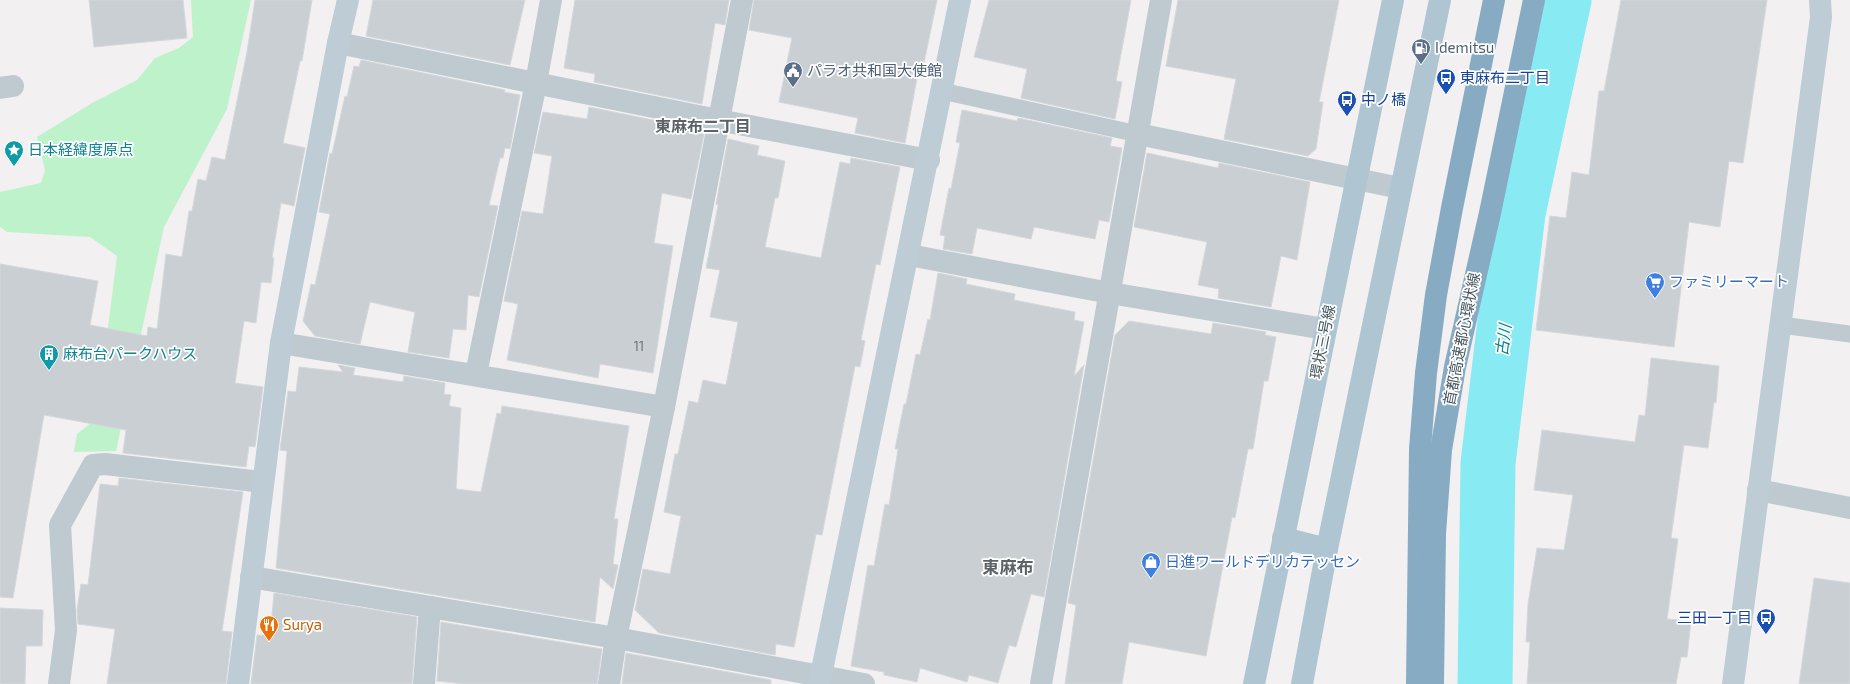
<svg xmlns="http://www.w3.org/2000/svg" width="1850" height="684" font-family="'Exo 2','Noto Sans JP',sans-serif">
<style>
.green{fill:#bdf2cb}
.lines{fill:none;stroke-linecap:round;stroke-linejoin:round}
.river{stroke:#88eaf2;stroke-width:55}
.building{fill:#cacfd3;stroke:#d4d8dc}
.lane{stroke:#becad0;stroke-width:17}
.street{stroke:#becad0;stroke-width:22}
.secondary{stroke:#bdccd5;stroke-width:22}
.primary{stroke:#afc5d1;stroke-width:22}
.highway{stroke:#86abc2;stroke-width:22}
.labels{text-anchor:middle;stroke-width:3.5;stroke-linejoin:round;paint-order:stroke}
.number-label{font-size:13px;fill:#68757c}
.service-label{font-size:15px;fill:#4e5e75;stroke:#fff;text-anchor:start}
.transit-label{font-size:15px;fill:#164399;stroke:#fff;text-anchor:start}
.culture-label{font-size:15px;fill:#0d838f;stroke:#fff;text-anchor:start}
.shop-label{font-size:15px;fill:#366cbe;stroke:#fff;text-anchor:start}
.street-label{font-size:15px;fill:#47575f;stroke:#fff}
.food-label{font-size:15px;fill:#c56008;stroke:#fff;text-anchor:start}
.neighbourhood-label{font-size:16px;font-weight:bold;fill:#5c6266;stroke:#fff}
.water-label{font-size:16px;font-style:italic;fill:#06838d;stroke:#fff}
.quarter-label{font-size:17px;font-weight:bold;fill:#5c6266;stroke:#fff}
</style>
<rect width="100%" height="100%" fill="#f3f0f1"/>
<path class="green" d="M191,0H251L227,109L164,227L116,451L74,452L77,434L100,416L99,398L117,256L90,237L7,232L0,227V192L41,183L45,170L37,137L92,103L137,80L155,58L179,48L193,37Z"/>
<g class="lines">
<path class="river" d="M1485,684L1488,463L1518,213L1564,0"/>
</g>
<g class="building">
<path d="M89,0H183L187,38L94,47Z"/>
<path d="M255,0H312L302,61H300L283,143L305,148L294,206L281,203L272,258H274L271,283L261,282L256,323L244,321L235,383L263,387L255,447L249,446L246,467L123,453L126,430L44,415L13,598L0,597V264L98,281L90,325L147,336L148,327L157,329L166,254L182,257L189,211H192L198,179L206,181L212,157L225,160L247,52Z"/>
<path d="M373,0H525L510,65L366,36Z"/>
<path d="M575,0H729L725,25L715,23L702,104L594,82L595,74L564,68Z"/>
<path d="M754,0H937L924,63L920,62L905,143L855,133L858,118L779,102L792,38L749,30Z"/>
<path d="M989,0H1131L1116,81L1122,82L1115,119L1021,98L1027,69L974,57Z"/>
<path d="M1178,0H1339L1319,102H1323L1316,149L1308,156L1224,139L1236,79L1166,66Z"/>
<path d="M1621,0H1767L1743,163L1729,161L1720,227L1689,222L1674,347L1536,330L1550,216L1566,218L1572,172L1589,175L1599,91H1604Z"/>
<path d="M361,60L505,90L504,92L520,95L510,149L505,148L503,158H500L489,205L498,206L479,297L468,295L466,330L453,329L449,358L408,352L415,312L370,302L360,344L315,336L303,321L311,284L315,285L330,214L319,212L330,153L332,154L345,96L347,97L354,66L359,67Z"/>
<path d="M589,107L697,129V132L704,134L691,199L662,193L654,243L673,246L653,373L600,364L598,378L507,360L518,304L504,301L522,211L543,214L552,156L534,153L543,112L587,119Z"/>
<path d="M962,110L1017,121L1018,118L1112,138L1110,146L1122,148L1109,222L1099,220L1095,239L1034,227L1031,239L977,228L972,254L943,249L945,236L940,235L949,188L951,189L960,143L956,142Z"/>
<path d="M728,139L759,146L757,155L785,161L778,198H775L765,247L821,258L840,162L850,164L851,158L900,167L880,265L876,264L861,340L865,341L860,367L855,366L822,535L816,534L794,647L776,644L775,655L659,633L635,610L643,569L670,574L681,516L664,512L675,454H678L689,401L698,403L703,380L726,385L738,322L710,317L720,270L706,268L718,205L716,204Z"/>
<path d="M1147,153L1218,168L1219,163L1310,182L1297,260L1281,256L1271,307L1218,298L1219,289L1198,285L1207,242L1134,227Z"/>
<path d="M938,273L967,279L966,284L1015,294L1014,300L1075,312L1074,320L1084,322L1074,376L1084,365L1044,597L1031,594L1016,647L1009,645L998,683L969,675L967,682L920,668L917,682L884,675V672L851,666L868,565L874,566L885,504L889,505L898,449H895L904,404H906L916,354L920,355L928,319L930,320Z"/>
<path d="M1129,321L1211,334L1213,323L1266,332L1265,335L1276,337L1268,381H1264L1253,449H1248L1235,518L1232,517L1206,656L1129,642L1122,684H1065L1076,605L1068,603L1115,335Z"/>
<path d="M1651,358L1719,366L1716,403L1714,402L1708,448L1684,445L1671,538L1678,539L1667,619L1691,621L1687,657H1681L1676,684H1527L1530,642H1526L1528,604L1537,548L1564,550L1573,495L1534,490L1542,430L1635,442L1639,415L1645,416Z"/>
<path d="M338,365L355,368L353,375L403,382L404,376L445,383L444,394L451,395L449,406L461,408L456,489L481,492L497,413L501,414L502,406L629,426L614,519H618L613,564L618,565L613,589L600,577L595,622L276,568L287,451L280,450L288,391L296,392L299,367L343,372Z"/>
<path d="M119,478L243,492L222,631L232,632L226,684H107L115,629L78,624L77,610L81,584L88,585L100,484L118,486Z"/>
<path d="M1814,578L1850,583V684H1799Z"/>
<path d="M274,593L417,617L412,684H251L257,635L270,636Z"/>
<path d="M0,608L43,610L42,646H26L25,684H0Z"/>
<path d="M441,622L602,649L597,684H464L437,681Z"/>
<path d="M626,653L771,680V684H622Z"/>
</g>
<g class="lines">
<g class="lane">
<path d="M942,91L1138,134"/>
<path d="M1781,325L1850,334"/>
</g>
<g class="street">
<path d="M338,43L718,120L929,160"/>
<path d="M0,88L13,86"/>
<path d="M1138,134L1400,188"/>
<path d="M909,255L1110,293L1325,329"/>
<path d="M281,343L664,407"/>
<path d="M476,374L536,83L551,0"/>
<path d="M1758,490L1850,508"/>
<path d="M251,577L616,638L864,684"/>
<path d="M59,684L66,630L60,525L93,465L105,464L263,482"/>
<path d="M424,684L430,607"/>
<path d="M609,684L616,638L664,407L742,0"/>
<path d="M1041,684L1161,0"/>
</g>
<g class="secondary">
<path d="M238,684L281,343L338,43L348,0"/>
<path d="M818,684L821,675L960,0"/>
<path d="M1733,684L1821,17L1820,0"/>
</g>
<g class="primary">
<path d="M1283,538L1327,549"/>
<path d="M1254,684L1393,0"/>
<path d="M1302,684L1327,549L1440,0"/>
</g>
<g class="highway">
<path d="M1417,684L1420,449L1426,373L1436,295L1452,208L1494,0"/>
<path d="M1433,684L1435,534L1441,450L1455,367L1490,213L1534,0"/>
</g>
</g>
<defs>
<g id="fuel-pin" transform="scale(1)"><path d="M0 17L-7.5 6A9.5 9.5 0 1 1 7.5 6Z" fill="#5c6f8a" stroke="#fff"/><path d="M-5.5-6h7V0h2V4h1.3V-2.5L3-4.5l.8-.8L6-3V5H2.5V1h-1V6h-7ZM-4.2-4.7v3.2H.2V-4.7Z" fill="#fff"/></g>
<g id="civic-pin" transform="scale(1)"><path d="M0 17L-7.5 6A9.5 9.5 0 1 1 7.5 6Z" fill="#5c6f8a" stroke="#fff"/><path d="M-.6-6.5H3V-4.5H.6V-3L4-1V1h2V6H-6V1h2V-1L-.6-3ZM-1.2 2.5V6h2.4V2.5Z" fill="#fff"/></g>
<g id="bus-pin" transform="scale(1)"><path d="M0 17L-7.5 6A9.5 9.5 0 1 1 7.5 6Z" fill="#1a4fb4" stroke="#fff"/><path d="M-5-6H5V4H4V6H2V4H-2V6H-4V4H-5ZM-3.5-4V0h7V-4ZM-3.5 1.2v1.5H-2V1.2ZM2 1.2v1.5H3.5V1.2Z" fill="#fff"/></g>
<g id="sight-pin" transform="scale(1)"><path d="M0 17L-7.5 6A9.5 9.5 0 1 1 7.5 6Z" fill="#0f9aa8" stroke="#fff"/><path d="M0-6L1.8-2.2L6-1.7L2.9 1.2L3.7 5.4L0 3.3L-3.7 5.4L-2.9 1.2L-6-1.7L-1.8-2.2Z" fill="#fff"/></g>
<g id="supermarket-pin" transform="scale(1)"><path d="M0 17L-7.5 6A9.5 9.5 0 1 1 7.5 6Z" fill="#3f7fe0" stroke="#fff"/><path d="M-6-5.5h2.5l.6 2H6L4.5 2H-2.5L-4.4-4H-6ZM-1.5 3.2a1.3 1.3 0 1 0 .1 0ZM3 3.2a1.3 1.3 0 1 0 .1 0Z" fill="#fff"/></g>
<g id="building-pin" transform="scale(1)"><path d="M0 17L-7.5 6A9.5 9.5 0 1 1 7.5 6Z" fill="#0f9aa8" stroke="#fff"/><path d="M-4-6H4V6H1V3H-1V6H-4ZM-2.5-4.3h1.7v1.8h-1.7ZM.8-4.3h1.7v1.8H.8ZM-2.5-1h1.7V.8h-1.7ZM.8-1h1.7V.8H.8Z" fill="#fff"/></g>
<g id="shop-pin" transform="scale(1)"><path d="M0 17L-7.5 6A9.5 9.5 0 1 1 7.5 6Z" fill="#3f7fe0" stroke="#fff"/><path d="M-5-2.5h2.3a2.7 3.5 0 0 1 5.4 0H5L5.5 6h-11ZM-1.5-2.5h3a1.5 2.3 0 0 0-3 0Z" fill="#fff"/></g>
<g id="restaurant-pin" transform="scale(1)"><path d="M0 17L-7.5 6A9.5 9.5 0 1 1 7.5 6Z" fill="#e8710a" stroke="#fff"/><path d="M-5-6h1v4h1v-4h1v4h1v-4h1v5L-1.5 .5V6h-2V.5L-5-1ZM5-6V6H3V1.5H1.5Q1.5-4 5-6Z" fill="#fff"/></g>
</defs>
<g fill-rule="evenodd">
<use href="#fuel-pin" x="1421" y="48"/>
<use href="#civic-pin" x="793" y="71"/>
<use href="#bus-pin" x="1446" y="78"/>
<use href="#bus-pin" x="1347" y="100"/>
<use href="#sight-pin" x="14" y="150"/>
<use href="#supermarket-pin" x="1655" y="282"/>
<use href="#building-pin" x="49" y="354"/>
<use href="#shop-pin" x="1151" y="562"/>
<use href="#bus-pin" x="1766" y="618"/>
<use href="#restaurant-pin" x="269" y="625"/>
</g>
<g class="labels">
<g class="number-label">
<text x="639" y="351">11</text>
</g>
<g class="service-label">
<text x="1435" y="53">Idemitsu</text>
<text x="807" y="76">パラオ共和国大使館</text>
</g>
<g class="transit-label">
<text x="1460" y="83">東麻布二丁目</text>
<text x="1361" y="105">中ノ橋</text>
<text x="1752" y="623" text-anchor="end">三田一丁目</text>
</g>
<g class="culture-label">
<text x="28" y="155">日本経緯度原点</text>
<text x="63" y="359">麻布台パークハウス</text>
</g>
<g class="shop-label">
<text x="1669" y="287">ファミリーマート</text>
<text x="1165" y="567">日進ワールドデリカテッセン</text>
</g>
<g class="street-label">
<text transform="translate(1462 339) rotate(-79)" y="5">首都高速都心環状線</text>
<text transform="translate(1323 342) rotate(-79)" y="5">環状三号線</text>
</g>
<g class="food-label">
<text x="283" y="630">Surya</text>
</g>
<g class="neighbourhood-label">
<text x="703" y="132">東麻布二丁目</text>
</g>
<g class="water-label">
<text transform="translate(1503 340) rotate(-83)" y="6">古川</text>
</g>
<g class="quarter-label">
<text x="1008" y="573">東麻布</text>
</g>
</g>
</svg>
